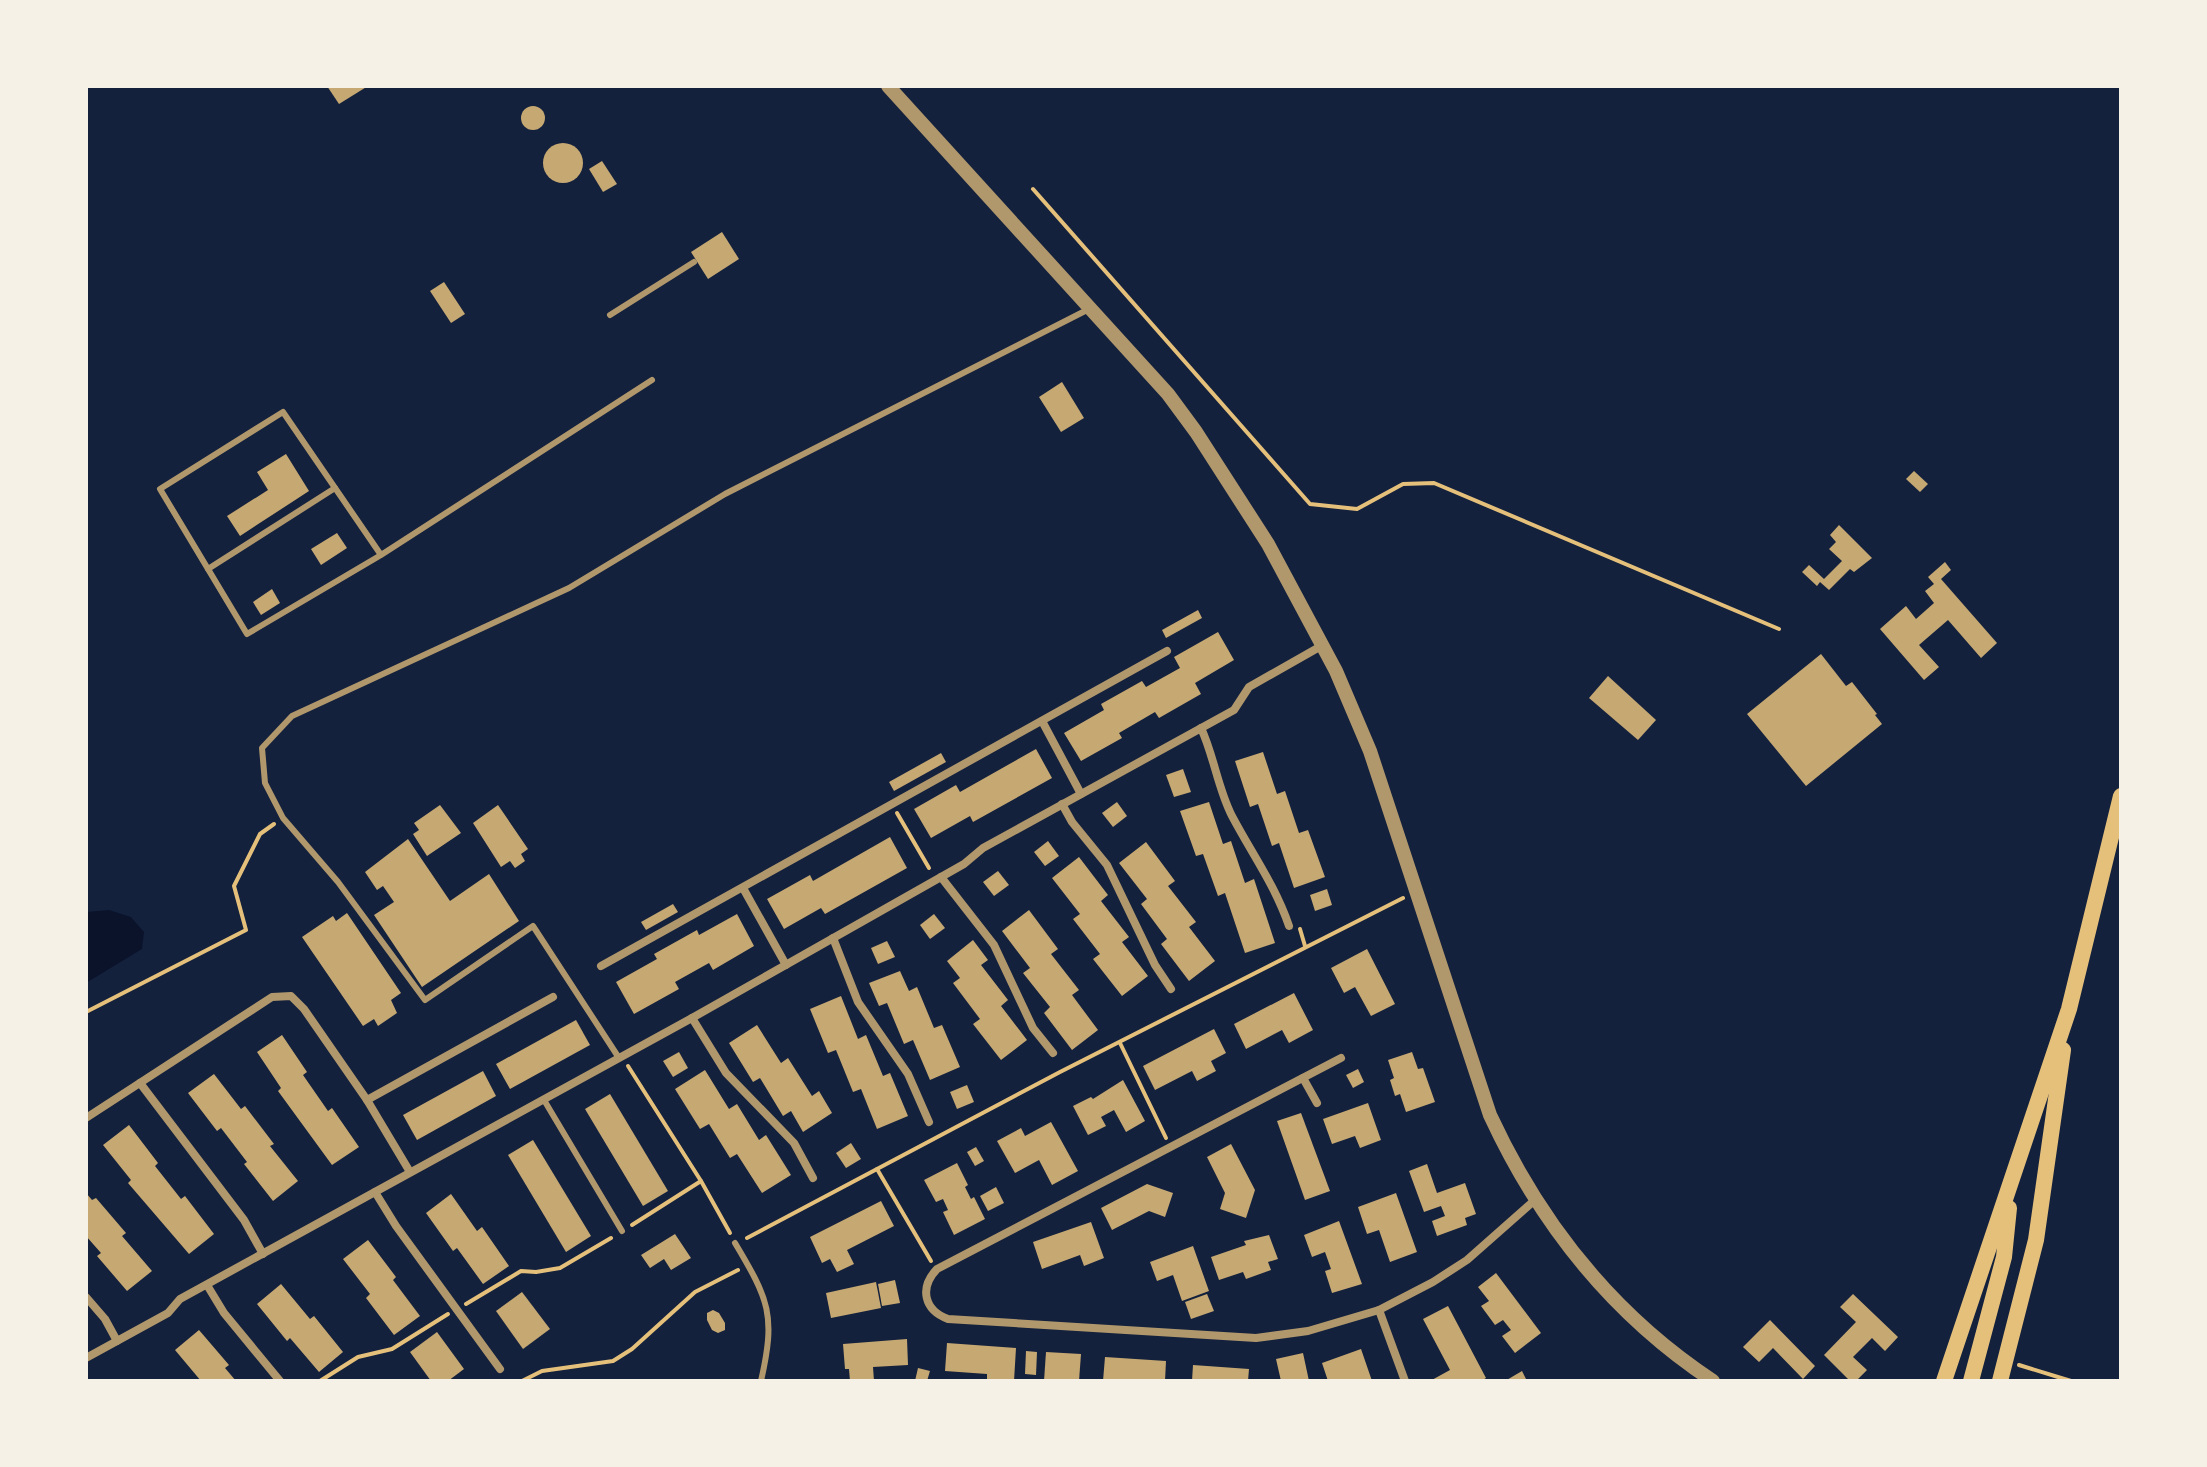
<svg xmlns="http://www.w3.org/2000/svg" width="2207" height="1467" font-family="'Titillium Web',sans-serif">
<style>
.water{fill:#0b132b}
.building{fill:#c6a872}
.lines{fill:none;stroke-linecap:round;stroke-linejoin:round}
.path{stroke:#e5c07b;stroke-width:4}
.service{stroke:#b1986c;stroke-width:6}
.minor{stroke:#b1986c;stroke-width:8}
.tertiary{stroke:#b1986c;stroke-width:14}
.secondary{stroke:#e5c07b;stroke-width:16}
</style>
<rect width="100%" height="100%" fill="#14213d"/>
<path class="water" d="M109,910L131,917L144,932L142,949L86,983V912Z"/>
<g class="building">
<path d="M327,86H368L339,104Z"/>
<circle cx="533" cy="118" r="12"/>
<circle cx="563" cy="163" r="20"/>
<path d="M602,161L617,184L603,192L589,169Z"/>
<path d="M722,232L739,259L708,279L691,252Z"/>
<path d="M444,282L465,314L451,323L430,291Z"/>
<path d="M1062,382L1084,418L1061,432L1039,397Z"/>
<path d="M286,454L309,491L240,536L227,516L268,490L257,472Z"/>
<path d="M1914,471L1928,484L1920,492L1906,479Z"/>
<path d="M1839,525L1872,558L1854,572L1850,569L1829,590L1820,582L1817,586L1802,572L1809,565L1824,579L1842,561L1829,549L1836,542L1830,535Z"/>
<path d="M337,533L347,548L321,565L311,549Z"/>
<path d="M1945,562L1951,570L1941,579L1997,643L1981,658L1948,620L1919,645L1939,667L1924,680L1880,629L1906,606L1916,619L1934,603L1925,591L1934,584L1928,577Z"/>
<path d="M272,589L280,603L261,615L253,602Z"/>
<path d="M1198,610L1202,618L1166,638L1162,630Z"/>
<path d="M1218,632L1234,660L1195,683L1201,694L1159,718L1155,712L1119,733L1122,738L1081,761L1064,733L1104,710L1101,704L1142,681L1146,687L1180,668L1174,657Z"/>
<path d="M1821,654L1846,686L1852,682L1877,714L1875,715L1882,724L1806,786L1747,714Z"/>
<path d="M1608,676L1656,720L1638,740L1589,698Z"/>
<path d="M1036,749L1052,778L973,822L970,816L931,838L914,809L956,785L960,792Z"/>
<path d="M1263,752L1277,794L1285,791L1299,833L1308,830L1325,877L1294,888L1279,843L1272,846L1258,804L1250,807L1235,761Z"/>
<path d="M941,753L946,762L894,791L889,782Z"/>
<path d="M1183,769L1191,792L1174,797L1166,775Z"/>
<path d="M1117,802L1127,816L1113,827L1102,813Z"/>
<path d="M1209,802L1223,844L1231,841L1245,883L1254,879L1275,943L1245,953L1225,893L1218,896L1203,854L1196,856L1180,811Z"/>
<path d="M440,805L461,833L427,856L413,834L419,830L414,823Z"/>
<path d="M498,805L528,849L521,854L525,861L515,868L510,861L501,867L473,823Z"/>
<path d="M890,837L907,868L825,914L821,908L784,929L767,899L810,875L813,881Z"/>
<path d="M408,839L450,901L489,874L519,921L422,987L374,915L394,902L383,886L377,890L365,872Z"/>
<path d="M1048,841L1059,856L1045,866L1034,852Z"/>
<path d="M1146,842L1175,881L1168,886L1196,922L1189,927L1215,961L1189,981L1161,944L1167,939L1141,904L1147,899L1119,863Z"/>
<path d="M1079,857L1108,895L1101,901L1129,937L1122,942L1148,976L1122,996L1093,959L1100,954L1073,919L1080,914L1052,878Z"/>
<path d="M998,871L1009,885L994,896L983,882Z"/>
<path d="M1327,889L1332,905L1315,911L1310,895Z"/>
<path d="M673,904L678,912L646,930L641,922Z"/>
<path d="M1029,910L1058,949L1051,954L1079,990L1072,995L1098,1030L1072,1050L1044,1013L1050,1007L1023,973L1030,968L1002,931Z"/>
<path d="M347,913L401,993L391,1000L397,1013L378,1026L374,1019L363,1026L302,937L333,916L336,921Z"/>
<path d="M737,914L754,946L713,970L709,963L675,982L679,989L634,1014L616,982L657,959L654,954L697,930L699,935Z"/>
<path d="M934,914L945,928L930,939L920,925Z"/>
<path d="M973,940L988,960L981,965L1008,1000L1001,1006L1027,1040L1001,1060L973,1024L980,1019L953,983L960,978L947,961Z"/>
<path d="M887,941L895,957L878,964L871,948Z"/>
<path d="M1367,949L1395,1004L1371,1016L1355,987L1344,993L1331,968Z"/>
<path d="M900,971L909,991L917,987L934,1028L942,1025L960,1067L930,1080L913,1040L904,1044L887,1003L879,1006L869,983Z"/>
<path d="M1294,993L1313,1030L1289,1043L1282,1030L1246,1049L1234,1024Z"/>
<path d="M841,996L858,1039L866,1035L883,1076L890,1073L908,1116L877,1129L861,1089L853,1092L836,1050L828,1053L810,1009Z"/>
<path d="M576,1020L590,1045L510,1089L496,1064Z"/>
<path d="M757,1025L781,1063L788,1058L812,1096L819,1091L832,1113L803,1132L791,1111L783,1116L760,1078L753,1082L729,1043Z"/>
<path d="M1214,1029L1226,1053L1211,1061L1216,1071L1197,1081L1192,1071L1155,1090L1143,1066Z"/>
<path d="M282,1035L307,1072L303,1075L328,1111L332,1108L359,1147L332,1165L278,1091L281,1088L257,1052Z"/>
<path d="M679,1052L688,1068L673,1077L663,1061Z"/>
<path d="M1412,1052L1418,1069L1423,1068L1435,1102L1406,1112L1400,1094L1395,1096L1390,1080L1394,1078L1388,1060Z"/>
<path d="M1358,1069L1364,1082L1353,1088L1346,1075Z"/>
<path d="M705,1070L729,1109L737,1104L759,1140L766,1135L791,1175L762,1193L737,1154L730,1158L709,1124L700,1129L675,1089Z"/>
<path d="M483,1071L496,1096L417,1140L403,1115Z"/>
<path d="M214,1074L241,1109L245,1106L274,1144L270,1146L298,1181L273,1201L244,1164L247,1162L221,1128L217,1131L188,1093Z"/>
<path d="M1123,1080L1145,1121L1126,1132L1114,1110L1101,1117L1106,1126L1088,1135L1073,1106L1091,1097L1093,1099Z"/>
<path d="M967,1085L974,1102L957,1109L950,1092Z"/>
<path d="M610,1094L668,1191L643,1206L585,1109Z"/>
<path d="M1368,1103L1381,1140L1360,1148L1355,1136L1332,1144L1323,1119Z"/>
<path d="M1301,1113L1330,1191L1305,1200L1277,1121Z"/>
<path d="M1051,1122L1078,1171L1052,1185L1039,1160L1015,1173L997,1141L1021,1128L1025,1136Z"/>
<path d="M129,1125L158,1163L155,1166L181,1199L185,1196L214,1234L189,1254L128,1183L131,1180L103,1145Z"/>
<path d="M533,1140L591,1236L566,1252L508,1155Z"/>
<path d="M851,1143L861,1159L846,1168L836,1153Z"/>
<path d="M1231,1144L1255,1190L1246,1218L1220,1209L1225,1193L1207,1157Z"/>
<path d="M976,1147L984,1161L975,1166L967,1152Z"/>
<path d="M957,1163L968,1185L965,1187L971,1199L974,1197L985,1219L954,1235L943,1212L948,1210L943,1199L936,1202L924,1180Z"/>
<path d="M1427,1164L1437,1193L1465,1183L1476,1214L1465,1218L1467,1225L1437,1236L1432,1221L1445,1216L1441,1206L1424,1212L1409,1171Z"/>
<path d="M1147,1184L1173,1193L1165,1217L1149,1211L1112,1230L1101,1208Z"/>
<path d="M996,1187L1004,1203L988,1211L980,1196Z"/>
<path d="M86,1193L92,1200L96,1198L126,1233L122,1236L152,1271L127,1291L97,1256L101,1253L86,1236Z"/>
<path d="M1396,1193L1417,1252L1390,1262L1379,1230L1367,1234L1358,1207Z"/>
<path d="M451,1194L477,1231L482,1227L509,1266L483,1284L457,1248L453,1251L426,1213Z"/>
<path d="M881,1201L894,1226L847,1250L854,1264L837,1272L830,1259L822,1263L810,1237Z"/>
<path d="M1339,1221L1362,1284L1332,1293L1325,1271L1331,1269L1325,1252L1312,1257L1304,1235Z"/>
<path d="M1091,1222L1104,1258L1084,1266L1080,1255L1042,1269L1033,1242Z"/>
<path d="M675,1234L691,1258L671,1270L664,1259L650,1268L641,1255Z"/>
<path d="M1269,1235L1278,1259L1268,1262L1271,1270L1246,1279L1243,1272L1219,1280L1211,1257L1246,1245L1244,1241Z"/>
<path d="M368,1240L396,1277L393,1280L420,1316L394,1335L366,1298L370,1294L343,1259Z"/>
<path d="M1193,1246L1209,1291L1182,1301L1173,1275L1157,1281L1150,1262Z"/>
<path d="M1496,1273L1541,1333L1515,1353L1502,1336L1511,1330L1503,1320L1495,1325L1481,1306L1489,1301L1478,1287Z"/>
<path d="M895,1280L900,1303L882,1306L878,1284Z"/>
<path d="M876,1282L881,1308L831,1318L826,1293Z"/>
<path d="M281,1284L310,1319L314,1316L343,1352L319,1372L290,1338L287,1341L257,1304Z"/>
<path d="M522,1292L550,1329L523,1349L496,1311Z"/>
<path d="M1207,1294L1214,1311L1191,1319L1185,1302Z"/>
<path d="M1853,1294L1898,1337L1885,1351L1872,1338L1853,1357L1867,1370L1856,1381H1850L1824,1355L1856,1322L1840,1307Z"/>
<path d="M1448,1306L1486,1378L1481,1381H1430L1450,1370L1423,1319Z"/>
<path d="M713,1310L719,1313L725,1323V1330L718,1333L712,1330L707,1320V1313Z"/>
<path d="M1770,1320L1815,1366L1803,1379L1773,1348L1759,1362L1743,1347Z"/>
<path d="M199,1330L229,1365L225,1368L236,1381H201L175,1350Z"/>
<path d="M437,1332L464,1369L448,1381H431L410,1352Z"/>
<path d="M907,1339L908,1365L873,1367L874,1381H850L849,1369H845L843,1344Z"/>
<path d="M947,1343L1016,1348L1014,1381H987V1374L945,1371Z"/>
<path d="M1361,1349L1372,1381H1328L1322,1363Z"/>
<path d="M1026,1351L1037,1352L1036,1375L1025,1374Z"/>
<path d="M1046,1352L1081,1354L1079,1381H1044Z"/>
<path d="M1303,1353L1309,1381H1281L1276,1359Z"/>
<path d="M1105,1357L1166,1361L1165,1381H1103Z"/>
<path d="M1193,1365L1249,1369L1248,1381H1192Z"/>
<path d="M918,1368L930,1371L927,1381H915Z"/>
<path d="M1522,1371L1527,1381H1505Z"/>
</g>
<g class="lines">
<g class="path">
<path d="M1033,189L1310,504L1357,509L1403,484L1434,483L1779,629"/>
<path d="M897,813L929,868"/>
<path d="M1300,929L1305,946"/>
<path d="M86,1012L246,930L234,886L260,834L274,824"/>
<path d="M1120,1043L1166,1138"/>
<path d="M628,1066L701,1181L730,1233"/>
<path d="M877,1169L931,1261"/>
<path d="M632,1225L701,1181"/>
<path d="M747,1238L1060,1072L1403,898"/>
<path d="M466,1304L521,1271L536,1272L560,1268L611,1238"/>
<path d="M2019,1365L2071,1381"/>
<path d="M320,1381L358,1357L392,1349L448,1314"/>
<path d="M522,1381L542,1371L613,1361L632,1349L695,1292L738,1270"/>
</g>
<g class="service">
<path d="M610,315L694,262"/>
<path d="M381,555L247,634L160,489L283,412L381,555L652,380"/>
<path d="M208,569L335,488"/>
<path d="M619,1058L533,926L425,1000L338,882L283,818L265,783L262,748L292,716L569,588L725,494L1089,309"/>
<path d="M544,1100L622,1231"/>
<path d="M735,1243C769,1300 776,1315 761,1381"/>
</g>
<g class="minor">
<path d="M1042,721L1081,794"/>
<path d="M1201,728C1214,756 1218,789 1232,816C1252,854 1275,885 1289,926"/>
<path d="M1062,804L1072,822L1107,865L1155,965L1171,989"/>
<path d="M941,877L994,945L1033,1028L1053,1053"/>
<path d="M743,888L786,965"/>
<path d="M833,938L858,1002L908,1074L929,1122"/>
<path d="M601,966L1167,651"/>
<path d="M692,1018L726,1073L794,1143L813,1178"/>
<path d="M1341,1058L937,1269C919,1288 924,1310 948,1319L1256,1338L1308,1331L1379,1310L1433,1282L1467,1260L1535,1200"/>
<path d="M1303,1078L1317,1103"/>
<path d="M140,1083L244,1220L263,1254"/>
<path d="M367,1100L553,997"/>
<path d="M86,1118L272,997L291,996L304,1009L367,1100L410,1172"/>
<path d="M375,1192L396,1226L500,1369"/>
<path d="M207,1285L224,1313L280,1381"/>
<path d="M86,1297L105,1319L117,1341"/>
<path d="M1379,1310L1405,1381"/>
<path d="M86,1358L168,1313L180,1299L692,1018L964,864L983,848L1234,710L1249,687L1323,645"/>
</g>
<path class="tertiary" d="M888,86L1168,394L1196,432L1268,544L1336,671L1370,751L1490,1115C1540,1223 1613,1315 1713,1381"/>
<g class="secondary">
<path d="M1944,1381L2069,1009L2121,796"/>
<path d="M1971,1381L2004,1257L2009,1208"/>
<path d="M2000,1381L2036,1240L2063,1050"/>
</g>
</g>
<rect width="2207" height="1467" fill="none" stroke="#f6f1e7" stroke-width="176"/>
</svg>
